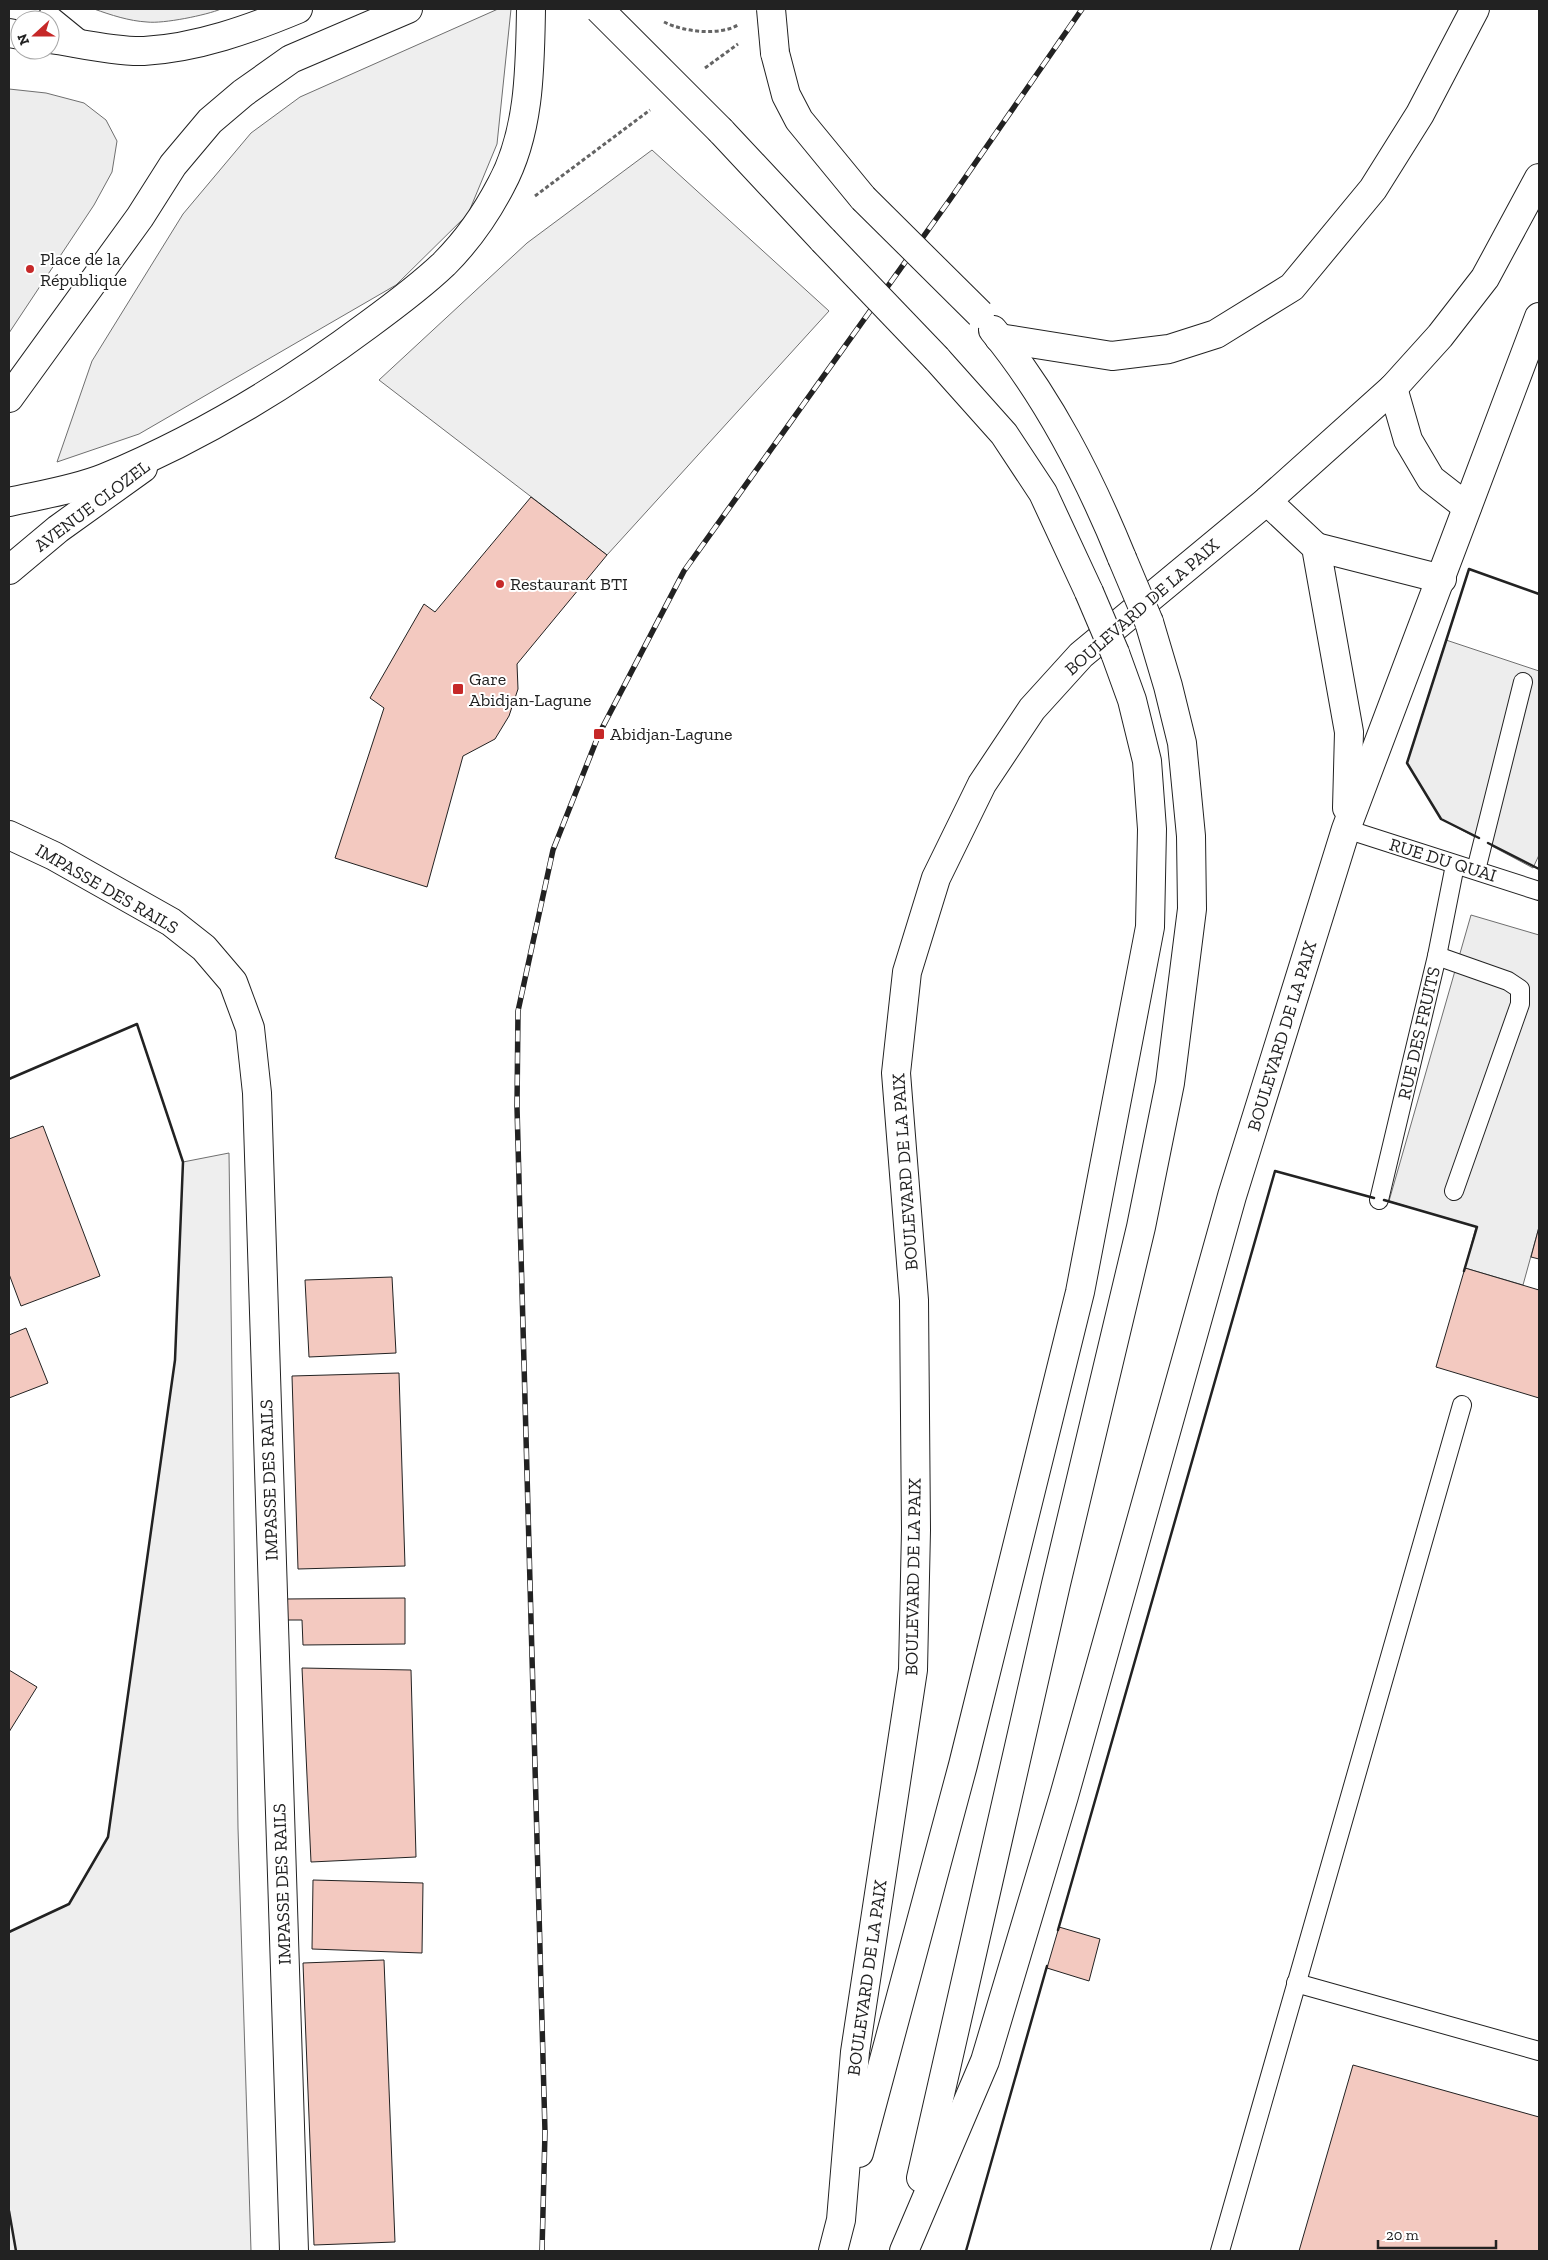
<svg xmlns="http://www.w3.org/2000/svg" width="1548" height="2260" font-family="'Zilla Slab',serif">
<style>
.green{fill:#eee;stroke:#6f6f6f}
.parking{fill:#ededed;stroke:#6f6f6f}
.building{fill:#f3c9c0;stroke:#222}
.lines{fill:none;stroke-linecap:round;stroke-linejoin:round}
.lane-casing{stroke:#222;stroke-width:20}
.street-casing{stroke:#222;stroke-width:30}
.secondary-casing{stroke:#222;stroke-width:30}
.primary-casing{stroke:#222;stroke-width:30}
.path{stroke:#646464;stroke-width:3;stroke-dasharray:4 2.5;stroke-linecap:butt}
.lane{stroke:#fff;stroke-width:18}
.street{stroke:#fff;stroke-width:28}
.secondary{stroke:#fff;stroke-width:28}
.primary{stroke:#fff;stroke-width:28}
.rail-casing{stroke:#222;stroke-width:5.5}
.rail{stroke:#fff;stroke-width:4;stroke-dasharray:11;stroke-linecap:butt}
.primary-bridge-casing{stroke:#222;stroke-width:30;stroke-linecap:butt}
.primary-bridge{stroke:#fff;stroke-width:28}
.wall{stroke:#222;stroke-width:2.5}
.poi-dot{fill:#c62828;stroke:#fff;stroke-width:2}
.labels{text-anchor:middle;stroke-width:4;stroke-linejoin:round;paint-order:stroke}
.poi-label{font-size:18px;fill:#222;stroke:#fff;text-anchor:start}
.street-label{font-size:18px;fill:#222;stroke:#fff}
</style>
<rect width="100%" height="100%" fill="#fff"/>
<g class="green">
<path d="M94,9H221C207,15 163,24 147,22C129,21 111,15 94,9Z"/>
<path d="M498,9H511L497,144L468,214L396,285L139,434L57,462L92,361L183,214L251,133L300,97Z"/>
<path d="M652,150L829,311L607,555L379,380L527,243Z"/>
<path d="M229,1153L238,1828L251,2251H9V1932L69,1904L108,1837L175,1360L183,1162Z"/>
</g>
<g class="parking">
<path d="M9,89L46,93L84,103L106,120L117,141L112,172L94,205L9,333Z"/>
<path d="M1446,640L1539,671V855L1533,868L1441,819L1407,763Z"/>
<path d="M1471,915L1539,935V1227L1523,1285L1465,1268L1476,1227L1389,1201Z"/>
</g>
<g class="building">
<path d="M531,497L607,555L517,664L518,689L509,716L495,739L463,756L427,887L335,858L384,708L370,698L424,604L435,612Z"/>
<path d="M43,1126L100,1276L21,1306L9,1274V1139Z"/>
<path d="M1539,1227V1259L1531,1257Z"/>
<path d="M1465,1268L1539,1290V1398L1436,1367Z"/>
<path d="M392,1277L396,1353L309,1357L305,1280Z"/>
<path d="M26,1328L48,1383L9,1398V1335Z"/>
<path d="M399,1373L405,1566L298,1569L292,1376Z"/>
<path d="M405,1598V1644L303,1645L302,1620H284V1599Z"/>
<path d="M302,1668L411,1670L416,1857L311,1862Z"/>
<path d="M9,1670L37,1687L9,1732Z"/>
<path d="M313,1880L423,1883L422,1953L312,1949Z"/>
<path d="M1059,1927L1100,1939L1089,1981L1047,1968Z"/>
<path d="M384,1960L395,2242L314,2245L303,1963Z"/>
<path d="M1353,2065L1539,2117V2251H1299Z"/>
</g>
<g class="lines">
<g class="lane-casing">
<g id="lane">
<path d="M1346,829L1539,891"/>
<path d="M1476,870L1523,682"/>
<path d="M1437,956L1508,981L1520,989V1004L1454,1191"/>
<path d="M1379,1200L1437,956L1455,865"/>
<path d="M1296,1983L1539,2051"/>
<path d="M1220,2251L1462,1405"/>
</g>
</g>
<g class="street-casing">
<g id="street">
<path d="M9,570L58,529L143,468"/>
<path d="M9,835L54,856L171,922L204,948L233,982L250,1028L257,1093L294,2251"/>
</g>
</g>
<g class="secondary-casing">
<g id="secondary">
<path d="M50,21L77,43"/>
<path d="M9,502C40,495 74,490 104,478C198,439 286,386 368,325C394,306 421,286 444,264C466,242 487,212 501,185C530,132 530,67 531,9"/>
</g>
</g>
<g class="primary-casing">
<g id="primary">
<path d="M9,33L20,35"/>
<path d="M50,39C78,43 117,52 144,51C197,48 250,29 298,9"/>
<path d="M775,53L786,95L799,120L863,198"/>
<path d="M721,131L823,240"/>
<path d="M993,330C1049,398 1089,477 1122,558"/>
<path d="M999,338L1112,356L1169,349L1216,334L1292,287L1373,189L1420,114L1475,9"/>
<path d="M937,359L1004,434L1043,493L1089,592"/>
<path d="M1393,388L1408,440L1431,479L1467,507"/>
<path d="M9,398L140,217L173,165L210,121L243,93L291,59L408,9"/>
<path d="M1267,501L1316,547L1349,732L1347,808"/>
<path d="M1316,547L1442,579"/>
<path d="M859,2153L963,1765L1080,1292L1150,927L1152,829L1147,761L1132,700L1115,653"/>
<path d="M921,2178L1056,1584L1141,1227L1170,1083L1192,909L1191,836L1182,743L1168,686L1149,622"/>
<path d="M833,2251L841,2220L855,2052L913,1670L916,1530L914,1300L896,1073L907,972L936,878L982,784L1032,709L1081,655L1267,501L1393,388L1440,336L1485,278L1539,178"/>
<path d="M904,2251L985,2061L1064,1796L1232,1196L1346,829L1539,317"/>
</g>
</g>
<g class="path">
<path d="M664,22C684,32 719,36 738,25"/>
<path d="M705,68L738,44"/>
<path d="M535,196L650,110"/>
</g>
<use href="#lane" class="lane"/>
<use href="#street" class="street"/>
<use href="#secondary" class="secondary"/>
<use href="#primary" class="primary"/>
<g class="rail-casing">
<path id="rail" d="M542,2251L545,2132L517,1107L518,1011L553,850L599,734L684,571L951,198L1082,9"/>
</g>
<use href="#rail" class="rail"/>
<g class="primary-bridge-casing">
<g id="primary-bridge">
<path d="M599,9L721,131"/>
<path d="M771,9L775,53"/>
<path d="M863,198L980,314"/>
<path d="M823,240L937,359"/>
<path d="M1122,558L1149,622"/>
<path d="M1089,592L1115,653"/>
</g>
</g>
<use href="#primary-bridge" class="primary-bridge"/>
<g class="wall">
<path d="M1479,838L1441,819L1407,763L1469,569L1539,594"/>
<path d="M1488,843L1539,869"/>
<path d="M9,1079L137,1024L183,1162L175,1360L108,1837L69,1904L9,1932"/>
<path d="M1384,1200L1477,1227L1464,1271"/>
<path d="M1058,1930L1275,1171L1374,1198"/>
<path d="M9,2211L16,2251"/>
<path d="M966,2251L1047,1966"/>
</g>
</g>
<g class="poi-dot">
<circle cx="30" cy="269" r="5"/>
<circle cx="500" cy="584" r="5"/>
<rect x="452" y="683" width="12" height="12" rx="2.5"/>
<rect x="593" y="728" width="12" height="12" rx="2.5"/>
</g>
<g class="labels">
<g class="poi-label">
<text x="40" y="265">Place de la<tspan x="40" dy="21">République</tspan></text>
<text x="510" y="590">Restaurant BTI</text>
<text x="469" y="685">Gare<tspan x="469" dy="21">Abidjan-Lagune</tspan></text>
<text x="610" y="740">Abidjan-Lagune</text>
</g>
<g class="street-label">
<text transform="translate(92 506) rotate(-37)" y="6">AVENUE CLOZEL</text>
<text transform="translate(1142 607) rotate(-41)" y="6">BOULEVARD DE LA PAIX</text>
<text transform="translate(1443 860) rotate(17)" y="6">RUE DU QUAI</text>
<text transform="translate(107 889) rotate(30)" y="6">IMPASSE DES RAILS</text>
<text transform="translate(1419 1033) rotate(-77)" y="6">RUE DES FRUITS</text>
<text transform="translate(1282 1036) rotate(-73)" y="6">BOULEVARD DE LA PAIX</text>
<text transform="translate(905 1172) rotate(-94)" y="6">BOULEVARD DE LA PAIX</text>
<text transform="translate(269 1480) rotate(-92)" y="6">IMPASSE DES RAILS</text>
<text transform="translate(913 1577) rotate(-89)" y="6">BOULEVARD DE LA PAIX</text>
<text transform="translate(282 1884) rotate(-92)" y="6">IMPASSE DES RAILS</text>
<text transform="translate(867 1978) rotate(-82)" y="6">BOULEVARD DE LA PAIX</text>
</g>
</g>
<rect width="1548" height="2260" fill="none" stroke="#222222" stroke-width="20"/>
<g transform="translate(35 35) rotate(249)"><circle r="24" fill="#ffffff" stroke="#a7a7a7"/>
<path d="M0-4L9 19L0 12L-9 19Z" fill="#c62828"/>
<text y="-8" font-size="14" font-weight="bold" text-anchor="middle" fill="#222222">N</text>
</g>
<path d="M1378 2240v8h118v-8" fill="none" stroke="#222222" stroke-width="2.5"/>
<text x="1386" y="2240" font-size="15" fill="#222222" stroke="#ffffff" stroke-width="4" paint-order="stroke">20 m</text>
</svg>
